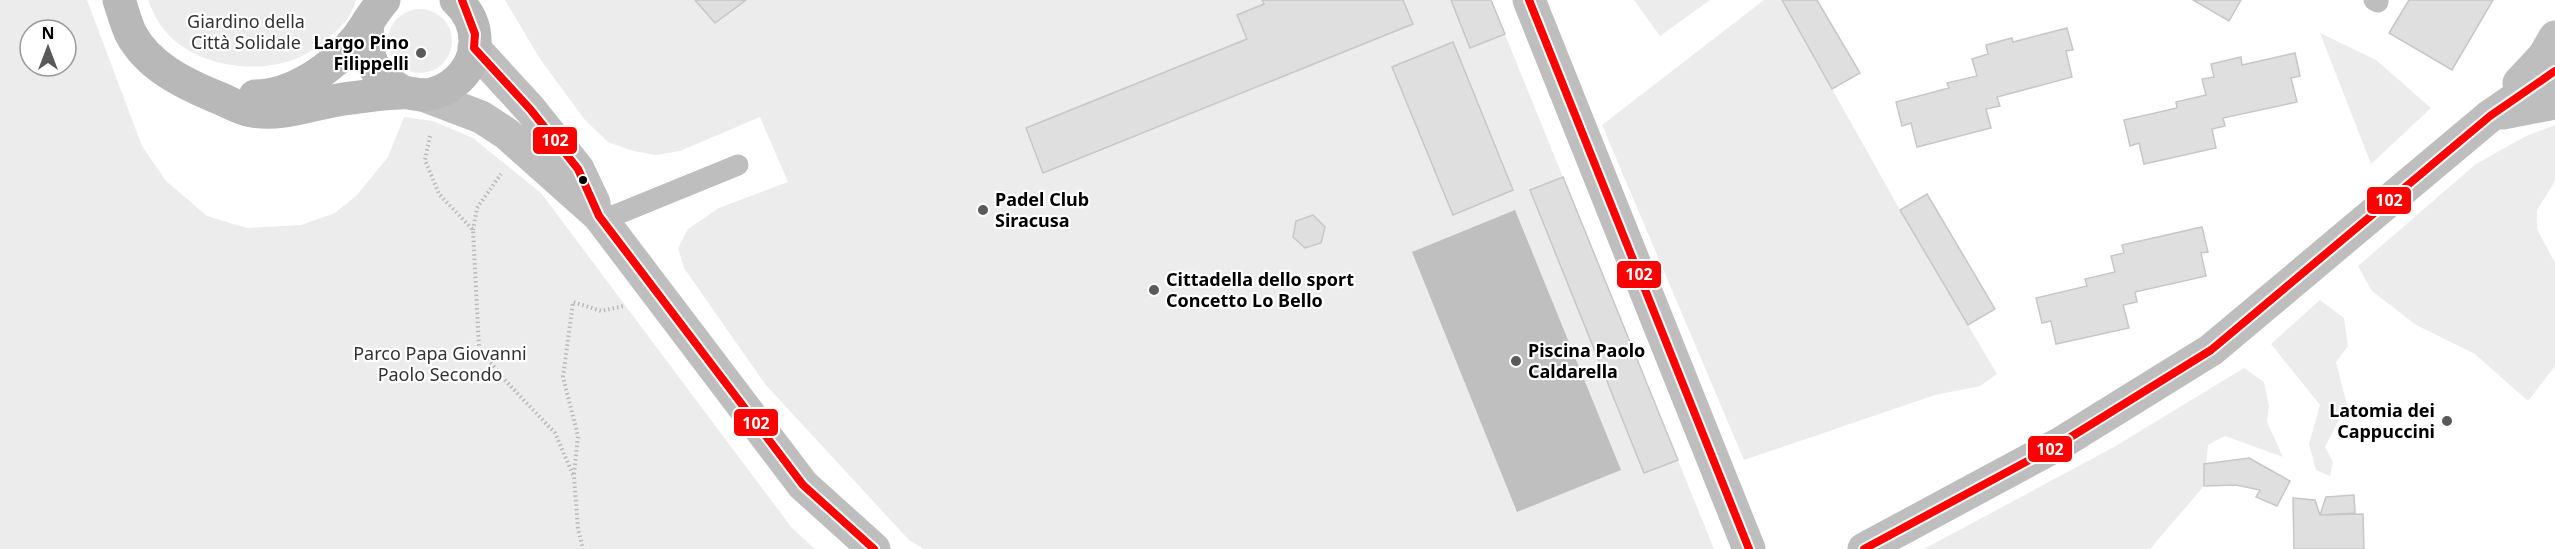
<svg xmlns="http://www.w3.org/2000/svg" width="2555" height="549" font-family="'Noto Sans',sans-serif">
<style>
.green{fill:#ececec;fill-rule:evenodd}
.water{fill:#bfbfbf}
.building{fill:#dfdfdf;stroke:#c7c7c7;stroke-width:1.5}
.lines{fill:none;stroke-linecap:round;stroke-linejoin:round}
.path{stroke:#b9b9b9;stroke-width:4;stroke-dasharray:1.5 3;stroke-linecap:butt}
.lane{stroke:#bebebe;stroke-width:21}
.street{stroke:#bebebe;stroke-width:33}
.secondary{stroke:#b8b8b8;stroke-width:33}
.bus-1-casing{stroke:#fff;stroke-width:12}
.bus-1{stroke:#f00;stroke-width:8}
.poi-dot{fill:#595959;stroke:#fff;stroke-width:2}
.bus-dot{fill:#000;stroke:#fff;stroke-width:2}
.labels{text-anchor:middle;stroke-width:4.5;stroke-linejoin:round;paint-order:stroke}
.park-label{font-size:18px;fill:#333;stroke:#fff}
.poi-label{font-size:18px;font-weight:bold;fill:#000;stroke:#fff;text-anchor:start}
.line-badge{stroke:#fff;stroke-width:2}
.badge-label{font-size:16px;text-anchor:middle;font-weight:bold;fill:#fff}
</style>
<rect width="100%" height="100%" fill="#fff"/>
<g class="green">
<path d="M0,0H87L142,146L166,181L207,216L247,228L301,225L335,213L357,195L388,157L404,117L433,121L473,138L541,193L792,528L815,549H0ZM30,30H66V66H30Z"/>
<path d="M148,0H356C352,17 339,29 326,40C315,48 304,57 290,61C246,75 183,63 158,21C154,15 151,7 148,0Z"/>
<path d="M505,0H1491L1714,549H924L909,540L765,384L684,268L678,248L688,229L719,208L788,182L760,117L680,151L656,155L633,151L608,142L585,120L540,59Z"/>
<path d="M1634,0H1710L1660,36Z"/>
<path d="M1764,0H1782L1900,210L1997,374L1980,386L1935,395L1744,460L1602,125Z"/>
<circle cx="420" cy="41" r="32"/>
<path d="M2320,33L2376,60L2431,108L2371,164Z"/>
<path d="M2555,125V181L2537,210V229L2555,263V366L2528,401L2475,354L2416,325L2372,291L2358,266L2476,164L2526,136Z"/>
<path d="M2320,300L2344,318L2348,346L2336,362L2347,405L2325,447L2333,462L2330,476L2316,470L2309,444L2320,405L2271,344Z"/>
<path d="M2244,368L2264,382L2269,406L2267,422L2283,457L2225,436L2208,445L2204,486L2150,549H1924L2114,447Z"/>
</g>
<path class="water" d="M1515,210L1621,470L1517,512L1412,252Z"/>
<g class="building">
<path d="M695,0H746L715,23Z"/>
<path d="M1262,0H1403L1413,24L1043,173L1026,128L1247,39L1237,15L1264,4Z"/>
<path d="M1451,0H1491L1505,34L1470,48Z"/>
<path d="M1782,0H1817L1860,73L1832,89Z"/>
<path d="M2193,0H2241L2229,21Z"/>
<path d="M2409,0H2493L2452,70L2389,33Z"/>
<path d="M2067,28L2073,50L2066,51L2072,77L1997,97L2000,106L1986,109L1991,128L1917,147L1911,123L1902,126L1896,102L1949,88L1947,83L1977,76L1972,59L1988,54L1986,45L2012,38L2013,42Z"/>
<path d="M1453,42L1513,190L1453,215L1392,67Z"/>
<path d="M2295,53L2300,76L2291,78L2297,102L2223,118L2225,126L2212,129L2216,148L2144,164L2139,143L2130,146L2124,120L2177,108L2176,102L2206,95L2202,79L2214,77L2211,64L2241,57L2242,65Z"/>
<path d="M1563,177L1678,460L1644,473L1530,190Z"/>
<path d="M1927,194L1995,309L1968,325L1900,210Z"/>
<path d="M1313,215L1325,227L1321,243L1305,248L1293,237L1296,221Z"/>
<path d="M2202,227L2208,252L2201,253L2206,276L2135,292L2137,302L2123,305L2129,328L2056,344L2051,321L2042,323L2036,298L2087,286L2085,279L2115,272L2111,256L2124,253L2122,245Z"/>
<path d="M2249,458L2290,481L2277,506L2256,497L2260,490L2236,485L2204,486V464Z"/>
<path d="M2354,495L2355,513L2320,515L2326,497Z"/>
<path d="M2293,498L2315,500L2320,515L2363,514L2364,549H2294Z"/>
</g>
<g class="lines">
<g class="path">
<path d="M430,136L425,160L439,194L473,230L479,348L503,378L555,433L574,477L578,529L583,549"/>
<path d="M473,230L477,208L501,174"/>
<path d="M574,474L578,436L563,377L573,302L601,311L624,306"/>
</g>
<g class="lane">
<path d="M2374,0L2378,2"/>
<path d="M603,220L738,165"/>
</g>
<g class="street">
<path d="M1529,0L1749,549"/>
<path d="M474,48L530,109L578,169L594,203"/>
<path d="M2519,83L2544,56L2555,37"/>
<path d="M423,95L481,117L507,134L599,216L803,485L874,549"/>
<path d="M2503,113L2555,103"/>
<path d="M1864,549L2061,443L2211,350L2490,116L2555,71"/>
</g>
<g class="secondary">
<path d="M119,0C123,11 126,24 131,34C148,66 183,83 214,96C226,100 239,109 252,111C285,117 319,101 351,98C368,96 385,93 401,93C409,92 416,95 424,95C450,93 473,71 475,45C476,27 469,12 456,0"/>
<path d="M368,22C364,58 372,74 403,92"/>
<path d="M255,96C293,96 334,67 357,38C367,25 373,12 384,0"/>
</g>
<g class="bus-1-casing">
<g id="bus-1">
<path d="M462,0L475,34L474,48L530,109L578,169L599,216L803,485L874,549"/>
<path d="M1529,0L1749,549"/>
<path d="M1864,549L2061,443L2211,350L2490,116L2555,71"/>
</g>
</g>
<use href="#bus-1" class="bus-1"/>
</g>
<g class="poi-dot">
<circle cx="421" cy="53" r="6"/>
<circle cx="983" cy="210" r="6"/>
<circle cx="1154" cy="290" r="6"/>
<circle cx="1516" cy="361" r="6"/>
<circle cx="2447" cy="421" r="6"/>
</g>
<circle class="bus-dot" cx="583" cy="180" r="5"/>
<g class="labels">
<g class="park-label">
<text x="246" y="28">Giardino della<tspan x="246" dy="21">Città Solidale</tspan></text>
<text x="440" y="360">Parco Papa Giovanni<tspan x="440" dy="21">Paolo Secondo</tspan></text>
</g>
<g class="poi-label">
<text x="409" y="49" text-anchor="end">Largo Pino<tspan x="409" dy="21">Filippelli</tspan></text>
<text x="995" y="206">Padel Club<tspan x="995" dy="21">Siracusa</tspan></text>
<text x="1166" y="286">Cittadella dello sport<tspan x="1166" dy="21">Concetto Lo Bello</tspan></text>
<text x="1528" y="357">Piscina Paolo<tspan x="1528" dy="21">Caldarella</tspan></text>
<text x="2435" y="417" text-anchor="end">Latomia dei<tspan x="2435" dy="21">Cappuccini</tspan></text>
</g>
</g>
<g class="line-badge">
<rect x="532" y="126" width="46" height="29" rx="6" fill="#f00"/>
<rect x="2366" y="186" width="46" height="29" rx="6" fill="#f00"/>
<rect x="1616" y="260" width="46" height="29" rx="6" fill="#f00"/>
<rect x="733" y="408" width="46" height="29" rx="6" fill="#f00"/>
<rect x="2027" y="435" width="46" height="28" rx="6" fill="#f00"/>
</g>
<g class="badge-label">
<text x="555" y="146">102</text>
<text x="2389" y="206">102</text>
<text x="1639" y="280">102</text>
<text x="756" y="429">102</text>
<text x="2050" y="455">102</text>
</g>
<g transform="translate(48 48)"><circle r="28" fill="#ffffff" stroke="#999999" stroke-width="1.5"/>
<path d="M0-4.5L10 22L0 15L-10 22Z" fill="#595959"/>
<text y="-9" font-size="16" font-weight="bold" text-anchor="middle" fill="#000000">N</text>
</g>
</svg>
